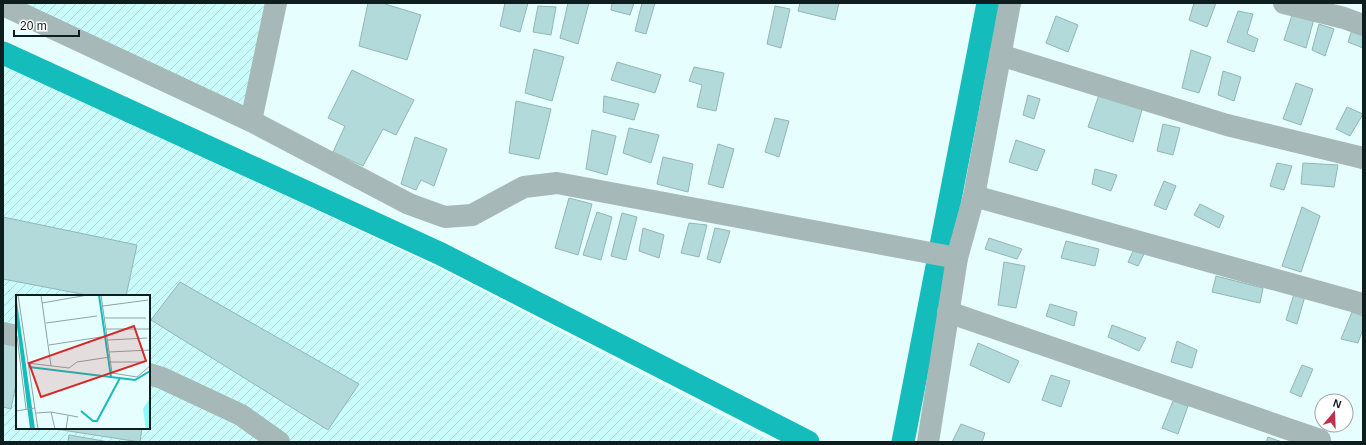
<svg xmlns="http://www.w3.org/2000/svg" width="1366" height="445" font-family="Helvetica,sans-serif">
<style>
.industrial{fill:url(#industrial-furrows);fill-rule:evenodd}
.lines{fill:none;stroke-linecap:round;stroke-linejoin:round}
.canal{stroke:#14bcbc;stroke-width:23}
.building{fill:#b3dada;stroke:#90b7b6}
.minor{stroke:#a7b8b8;stroke-width:22}
.inset-river{fill:none;stroke:#14bcbc;stroke-width:2}
.inset-road{fill:none;stroke:#90a4a3;stroke-width:1}
.view{fill:#d62828;fill-opacity:0.15;stroke:#d62828;stroke-width:2}
.inset-edge{fill:none;stroke:#0e1d1d;stroke-width:2}
</style>
<defs>
<pattern id="industrial-furrows" width="10" height="10" patternUnits="userSpaceOnUse"><rect width="10" height="10" fill="#c9fcfb"/><path d="M-1 1l2-2M0 10L10 0M9 11l2-2" fill="none" stroke="#abd8d7"/></pattern>
</defs>
<rect width="100%" height="100%" fill="#e6fefd"/>
<g class="industrial">
<path d="M3,3H270L245,124Z"/>
<path d="M3,63L437,267L773,442H3ZM17,296H149V428H17Z"/>
</g>
<g class="lines">
<g class="canal">
<path d="M3,53L441,254L808,442"/>
<path d="M903,442L988,3"/>
</g>
</g>
<g class="building">
<path d="M368,3H382L421,15L407,60L359,46Z"/>
<path d="M505,3H528L520,32L500,26Z"/>
<path d="M568,3H589L578,44L560,38Z"/>
<path d="M612,3H634L630,15L611,10Z"/>
<path d="M642,3H655L646,34L635,31Z"/>
<path d="M800,3H839L835,20L798,11Z"/>
<path d="M1194,3H1216L1207,27L1189,20Z"/>
<path d="M538,6L556,7L551,35L533,32Z"/>
<path d="M775,6L790,9L781,48L767,44Z"/>
<path d="M1238,11L1253,14L1247,34L1258,39L1254,52L1227,42Z"/>
<path d="M1293,12L1314,19L1306,48L1284,40Z"/>
<path d="M1056,16L1078,25L1068,52L1046,43Z"/>
<path d="M1319,24L1334,29L1325,56L1312,50Z"/>
<path d="M1352,30L1363,33V48L1348,42Z"/>
<path d="M534,49L564,57L552,101L525,93Z"/>
<path d="M1191,50L1211,57L1199,93L1182,88Z"/>
<path d="M617,62L661,75L655,93L611,80Z"/>
<path d="M694,67L724,73L716,111L697,107L702,85L689,81Z"/>
<path d="M352,70L414,100L396,135L383,129L363,166L333,152L345,126L328,118Z"/>
<path d="M1223,71L1241,77L1234,101L1218,95Z"/>
<path d="M1296,83L1313,89L1301,125L1283,119Z"/>
<path d="M1100,92L1143,106L1133,142L1088,127Z"/>
<path d="M1028,95L1040,99L1034,119L1023,115Z"/>
<path d="M604,96L639,104L634,120L603,112Z"/>
<path d="M516,101L551,109L539,159L509,153Z"/>
<path d="M1347,107L1363,114L1350,136L1336,129Z"/>
<path d="M775,118L789,121L779,157L765,152Z"/>
<path d="M1163,124L1180,128L1173,155L1157,151Z"/>
<path d="M629,128L659,135L651,163L623,153Z"/>
<path d="M592,130L616,136L607,175L586,169Z"/>
<path d="M415,137L447,149L434,186L421,180L416,190L401,184Z"/>
<path d="M1016,140L1045,150L1037,171L1009,162Z"/>
<path d="M718,144L734,149L723,188L708,184Z"/>
<path d="M663,157L693,164L688,192L657,184Z"/>
<path d="M1277,163L1292,166L1284,190L1270,186Z"/>
<path d="M1303,163L1338,165L1334,187L1301,184Z"/>
<path d="M1095,169L1117,175L1111,191L1092,184Z"/>
<path d="M1164,181L1176,186L1166,210L1154,205Z"/>
<path d="M569,198L592,204L578,255L555,248Z"/>
<path d="M1200,204L1224,216L1219,228L1194,215Z"/>
<path d="M1302,207L1320,216L1301,272L1282,266Z"/>
<path d="M597,212L612,217L601,260L583,255Z"/>
<path d="M622,213L637,217L626,260L611,256Z"/>
<path d="M3,217L137,245L126,296H92L3,279Z"/>
<path d="M689,223L707,225L699,257L681,253Z"/>
<path d="M643,228L664,235L659,258L639,251Z"/>
<path d="M715,228L730,231L720,263L707,259Z"/>
<path d="M989,238L1022,249L1017,259L985,249Z"/>
<path d="M1066,241L1099,249L1095,266L1061,258Z"/>
<path d="M1133,251L1144,254L1138,266L1128,262Z"/>
<path d="M1004,262L1025,266L1016,308L998,305Z"/>
<path d="M1216,276L1263,288L1260,303L1212,292Z"/>
<path d="M180,282L359,384L328,430L151,320Z"/>
<path d="M1294,294L1305,296L1297,324L1286,320Z"/>
<path d="M1050,304L1077,312L1074,326L1046,316Z"/>
<path d="M1352,312L1363,316V329L1358,343L1341,339Z"/>
<path d="M1112,325L1146,338L1139,351L1108,337Z"/>
<path d="M3,341L17,343V379L11,409L3,407Z"/>
<path d="M1177,341L1197,350L1192,368L1171,362Z"/>
<path d="M978,343L1019,361L1009,383L970,365Z"/>
<path d="M1302,365L1313,369L1301,397L1290,392Z"/>
<path d="M1051,375L1070,381L1061,407L1042,400Z"/>
<path d="M1173,401L1188,406L1178,434L1162,428Z"/>
<path d="M961,424L985,433L982,442H952Z"/>
<path d="M49,428H142L140,442Z"/>
<path d="M69,435L109,442H68Z"/>
<path d="M1268,437L1282,442H1266Z"/>
</g>
<g class="lines">
<g class="minor">
<path d="M1284,3L1344,18L1363,25"/>
<path d="M3,5L251,121L409,204L445,217L472,215L524,187L557,183L957,258"/>
<path d="M1000,55L1227,125L1363,158"/>
<path d="M251,121L276,3"/>
<path d="M974,196L1363,304"/>
<path d="M948,312L1320,440"/>
<path d="M3,333L17,336"/>
<path d="M149,374L162,378L241,415L279,442"/>
<path d="M928,442L957,258L974,196L1010,3"/>
</g>
</g>
<g transform="translate(16 295)">
<rect width="134" height="134" fill="#e6fefd"/>
<path d="M134,103V134H130L127,114Z" fill="#89fbfb"/>
<path d="M0,0L19,134H14L0,24Z" fill="#14bcbc"/>
<path class="inset-river" d="M83,0L95,82M13,72L119,85L134,76M65,116L77,126H81L104,83"/>
<path class="inset-road" d="M2,0L22,134M25,0L35,71M85,0L96,78L121,82L134,71M26,8L72,0M87,11L132,5M88,23H130M30,28L81,21M90,34H134M1,41L10,114M92,45L131,43M33,50L85,42M93,57L134,55M94,67H127M11,68L53,73L61,67L94,62M0,116L19,113M35,117L62,122M20,118L35,117L39,134M50,134L52,121"/>
<path class="view" d="M118,31L130,66L25,102L13,68Z"/>
<rect width="134" height="134" class="inset-edge"/>
</g>
<rect width="1366" height="445" fill="none" stroke="#0e1d1d" stroke-width="8"/>
<g transform="translate(1334 413) rotate(19)"><circle r="19" fill="#ffffff" stroke="#9fa5a5"/>
<path d="M0-3L7 15L0 10L-7 15Z" fill="#c1314c"/>
<text y="-6" font-size="11" font-weight="bold" text-anchor="middle" fill="#0e1d1d">N</text>
</g>
<path d="M14 30v6h65v-6" fill="none" stroke="#0e1d1d" stroke-width="2"/>
<text x="20" y="30" font-size="12" fill="#0e1d1d" stroke="#ffffff" stroke-width="3" paint-order="stroke">20 m</text>
</svg>
